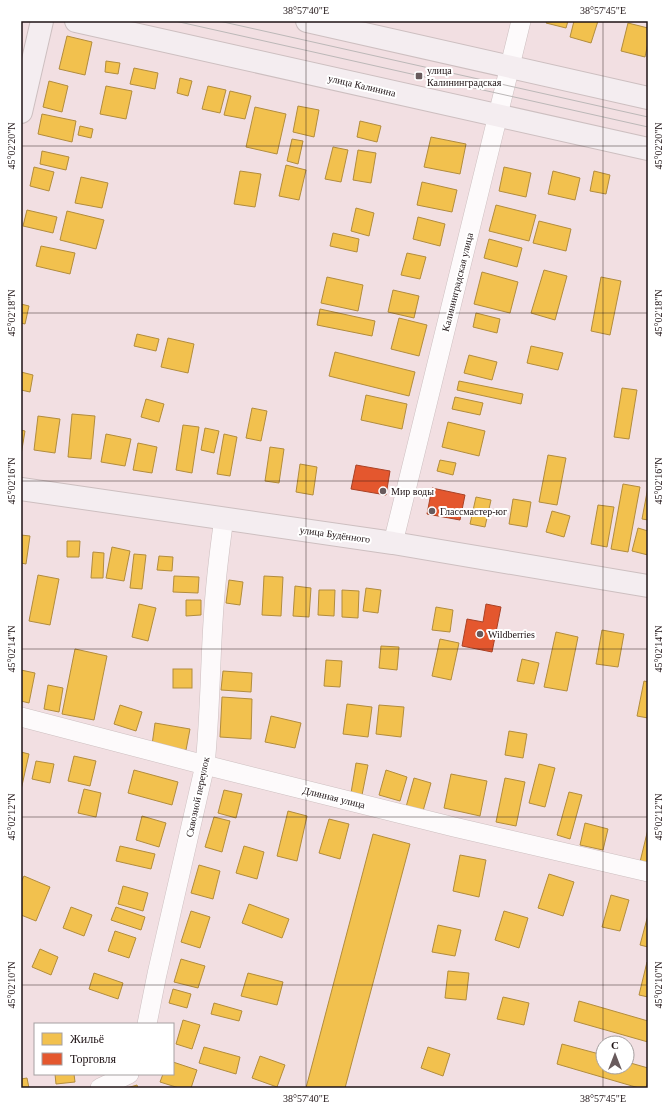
<svg xmlns="http://www.w3.org/2000/svg" width="669" height="1109" font-family="Georgia,serif">
<style>
.homes{fill:#f2c14e;stroke:#b28c3d}
.shops{fill:#e4572e;stroke:#a94226}
.lines{fill:none;stroke-linecap:round;stroke-linejoin:round}
.street-casing{stroke:#cdbfc0;stroke-width:20}
.secondary-casing{stroke:#cdbfc0;stroke-width:24}
.street{stroke:#fdfafb;stroke-width:19}
.secondary{stroke:#f4edf0;stroke-width:22}
.tram{stroke:#bcb8b8;stroke-width:1}
.ticks{fill:none;stroke:#1e1214;stroke-width:1;stroke-opacity:0.45}
.poi-dot{fill:#685a5c;stroke:#fff;stroke-width:1.5}
.labels{text-anchor:middle;stroke-width:4;stroke-linejoin:round;paint-order:stroke}
.poi-label{font-size:10px;fill:#1e1214;stroke:#fff;text-anchor:start}
.street-label{font-size:10px;fill:#1e1214;stroke:#fff}
.neatline{fill:none;stroke:#1e1214;stroke-width:1.5}
.ticks-label{font-size:10px;text-anchor:middle;fill:#1e1214}
</style>
<rect width="100%" height="100%" fill="#f2dfe2"/>
<g class="homes">
<path d="M547,21H568L566,28L546,23Z"/>
<path d="M574,21H598L591,43L570,37Z"/>
<path d="M628,23L648,28V43L645,57L621,51Z"/>
<path d="M67,36L92,42L85,75L59,69Z"/>
<path d="M106,61L120,63L118,74L105,72Z"/>
<path d="M134,68L158,73L155,89L130,84Z"/>
<path d="M180,78L192,81L188,96L177,93Z"/>
<path d="M49,81L68,86L62,112L43,107Z"/>
<path d="M106,86L132,91L126,119L100,114Z"/>
<path d="M208,86L226,90L220,113L202,109Z"/>
<path d="M230,91L251,96L245,119L224,115Z"/>
<path d="M298,106L319,110L314,137L293,132Z"/>
<path d="M255,107L286,114L277,154L246,147Z"/>
<path d="M42,114L76,121L72,142L38,134Z"/>
<path d="M360,121L381,126L377,142L357,137Z"/>
<path d="M80,126L93,129L91,138L78,135Z"/>
<path d="M431,137L466,144L460,174L424,167Z"/>
<path d="M292,139L303,141L298,164L287,161Z"/>
<path d="M333,147L348,150L341,182L325,179Z"/>
<path d="M358,150L376,153L371,183L353,180Z"/>
<path d="M42,151L69,157L66,170L40,164Z"/>
<path d="M286,165L306,170L299,200L279,196Z"/>
<path d="M34,167L54,172L49,191L30,186Z"/>
<path d="M504,167L531,173L526,197L499,191Z"/>
<path d="M240,171L261,174L255,207L234,204Z"/>
<path d="M553,171L580,178L575,200L548,194Z"/>
<path d="M594,171L610,175L606,194L590,191Z"/>
<path d="M81,177L108,183L102,208L75,203Z"/>
<path d="M422,182L457,190L452,212L417,205Z"/>
<path d="M496,205L536,215L529,241L489,231Z"/>
<path d="M356,208L374,213L369,236L351,231Z"/>
<path d="M27,210L57,217L53,233L23,226Z"/>
<path d="M67,211L104,220L96,249L60,240Z"/>
<path d="M418,217L445,224L440,246L413,239Z"/>
<path d="M539,221L571,229L566,251L533,243Z"/>
<path d="M333,233L359,239L357,252L330,246Z"/>
<path d="M489,239L522,248L517,267L484,258Z"/>
<path d="M41,246L75,253L70,274L36,266Z"/>
<path d="M407,253L426,257L420,279L401,275Z"/>
<path d="M544,270L567,276L555,320L531,313Z"/>
<path d="M482,272L518,282L510,313L474,304Z"/>
<path d="M327,277L363,285L358,311L321,303Z"/>
<path d="M601,277L621,281L610,335L591,331Z"/>
<path d="M393,290L419,296L414,318L388,312Z"/>
<path d="M21,304L29,306L25,324L21,323Z"/>
<path d="M320,309L375,321L372,336L317,325Z"/>
<path d="M476,313L500,319L497,333L473,327Z"/>
<path d="M399,318L427,325L419,356L391,349Z"/>
<path d="M137,334L159,339L156,351L134,346Z"/>
<path d="M168,338L194,344L188,373L161,367Z"/>
<path d="M531,346L563,353L558,370L527,363Z"/>
<path d="M335,352L415,372L409,396L329,376Z"/>
<path d="M469,355L497,362L492,380L464,373Z"/>
<path d="M21,372L33,375L30,392L21,390Z"/>
<path d="M459,381L523,394L521,404L457,390Z"/>
<path d="M622,388L637,390L629,439L614,437Z"/>
<path d="M366,395L407,404L402,429L361,420Z"/>
<path d="M455,397L483,403L480,415L452,409Z"/>
<path d="M146,399L164,404L159,422L141,417Z"/>
<path d="M252,408L267,411L261,441L246,438Z"/>
<path d="M72,414L95,416L91,459L68,457Z"/>
<path d="M38,416L60,419L55,453L34,450Z"/>
<path d="M448,422L485,431L479,456L442,447Z"/>
<path d="M183,425L199,427L192,473L176,470Z"/>
<path d="M205,428L219,431L214,453L201,450Z"/>
<path d="M21,430L25,431L21,455Z"/>
<path d="M106,434L131,439L125,466L101,462Z"/>
<path d="M224,434L237,437L230,476L217,474Z"/>
<path d="M138,443L157,447L152,473L133,470Z"/>
<path d="M270,447L284,449L279,483L265,481Z"/>
<path d="M548,455L566,458L557,505L539,502Z"/>
<path d="M440,460L456,463L453,475L437,471Z"/>
<path d="M300,464L317,467L313,495L296,492Z"/>
<path d="M623,484L640,487L628,552L611,549Z"/>
<path d="M648,487V520L642,519Z"/>
<path d="M476,497L491,500L485,527L470,524Z"/>
<path d="M513,499L531,502L527,527L509,524Z"/>
<path d="M598,505L614,507L607,547L591,544Z"/>
<path d="M552,511L570,516L564,537L546,532Z"/>
<path d="M638,528L648,531V555L632,551Z"/>
<path d="M21,535L30,536L26,564L21,563Z"/>
<path d="M67,541H80L79,557H67Z"/>
<path d="M112,547L130,551L124,581L106,578Z"/>
<path d="M93,552L104,553L103,578H91Z"/>
<path d="M134,554L146,555L142,589L130,588Z"/>
<path d="M159,556L173,557L172,571L157,570Z"/>
<path d="M38,575L59,579L50,625L29,621Z"/>
<path d="M174,576L199,577L198,593L173,592Z"/>
<path d="M264,576L283,577L281,616L262,615Z"/>
<path d="M229,580L243,582L240,605L226,603Z"/>
<path d="M295,586L311,588L309,617L293,616Z"/>
<path d="M366,588L381,590L378,613L363,611Z"/>
<path d="M319,590H335L334,616L318,615Z"/>
<path d="M342,590L359,591L358,618L342,617Z"/>
<path d="M186,600H201V615L186,616Z"/>
<path d="M139,604L156,608L148,641L132,637Z"/>
<path d="M436,607L453,610L450,632L432,630Z"/>
<path d="M602,630L624,634L618,667L596,664Z"/>
<path d="M556,632L578,637L567,691L544,687Z"/>
<path d="M440,639L459,643L451,680L432,676Z"/>
<path d="M381,646L399,647L397,670L379,668Z"/>
<path d="M75,649L107,656L94,720L62,714Z"/>
<path d="M522,659L539,663L534,684L517,681Z"/>
<path d="M326,660L342,661L340,687L324,686Z"/>
<rect x="173" y="669" width="19" height="19"/>
<path d="M21,670L35,673L29,703L21,701Z"/>
<path d="M223,671L252,673L251,692L221,690Z"/>
<path d="M644,681L648,682V718L637,716Z"/>
<path d="M48,685L63,688L59,712L44,709Z"/>
<path d="M222,697L252,699L251,739L220,737Z"/>
<path d="M347,704L372,707L368,737L343,734Z"/>
<path d="M120,705L142,712L136,731L114,724Z"/>
<path d="M379,705L404,707L401,737L376,734Z"/>
<path d="M271,716L301,723L295,748L265,742Z"/>
<path d="M155,723L190,729L186,750L152,745Z"/>
<path d="M509,731L527,734L523,758L505,755Z"/>
<path d="M21,752L29,754L21,790Z"/>
<path d="M74,756L96,761L90,786L68,781Z"/>
<path d="M36,761L54,764L50,783L32,779Z"/>
<path d="M356,763L368,765L362,795L351,793Z"/>
<path d="M539,764L555,768L545,807L529,803Z"/>
<path d="M134,770L178,782L172,805L128,793Z"/>
<path d="M386,770L407,777L400,801L379,795Z"/>
<path d="M451,774L487,781L480,816L444,808Z"/>
<path d="M414,778L431,783L423,811L406,807Z"/>
<path d="M505,778L525,782L516,826L496,822Z"/>
<path d="M84,789L101,793L96,817L78,813Z"/>
<path d="M224,790L242,794L236,818L218,813Z"/>
<path d="M569,792L582,795L570,839L557,835Z"/>
<path d="M288,811L307,816L297,861L277,856Z"/>
<path d="M142,816L166,823L159,847L136,840Z"/>
<path d="M214,817L230,821L222,852L205,847Z"/>
<path d="M329,819L349,824L340,859L319,853Z"/>
<path d="M585,823L608,829L603,850L580,845Z"/>
<path d="M648,829V864L640,862Z"/>
<path d="M373,834L410,844L345,1088H306Z"/>
<path d="M120,846L155,854L151,869L116,861Z"/>
<path d="M244,846L264,852L257,879L236,873Z"/>
<path d="M460,855L486,860L479,897L453,891Z"/>
<path d="M199,865L220,871L213,899L191,893Z"/>
<path d="M549,874L574,882L563,916L538,908Z"/>
<path d="M24,876L50,887L36,921L21,915V882Z"/>
<path d="M123,886L148,893L143,911L118,904Z"/>
<path d="M611,895L629,900L620,931L602,927Z"/>
<path d="M249,904L289,919L282,938L242,923Z"/>
<path d="M71,907L92,915L84,936L63,928Z"/>
<path d="M116,907L145,917L141,930L111,920Z"/>
<path d="M191,911L210,917L200,948L181,942Z"/>
<path d="M504,911L528,918L519,948L495,940Z"/>
<path d="M648,915V947L640,945Z"/>
<path d="M438,925L461,930L455,956L432,952Z"/>
<path d="M115,931L136,938L129,958L108,951Z"/>
<path d="M40,949L58,957L51,975L32,967Z"/>
<path d="M181,959L205,966L198,988L174,982Z"/>
<path d="M647,962H648V997L639,995Z"/>
<path d="M448,971L469,973L466,1000L445,998Z"/>
<path d="M94,973L123,983L118,999L89,989Z"/>
<path d="M248,973L283,982L277,1005L241,996Z"/>
<path d="M173,989L191,994L187,1008L169,1003Z"/>
<path d="M503,997L529,1003L524,1025L497,1019Z"/>
<path d="M579,1001L648,1021V1042L574,1021Z"/>
<path d="M214,1003L242,1011L239,1021L211,1014Z"/>
<path d="M183,1020L200,1025L192,1049L176,1044Z"/>
<path d="M562,1044L603,1055V1067H627V1062L648,1068V1081L646,1088H639L557,1064Z"/>
<path d="M204,1047L240,1057L236,1074L199,1063Z"/>
<path d="M428,1047L450,1054L443,1076L421,1068Z"/>
<path d="M260,1056L285,1065L277,1087L252,1078Z"/>
<path d="M173,1062L197,1070L191,1088H179L160,1082L163,1074H173Z"/>
<path d="M55,1074H74L75,1082L56,1084Z"/>
<path d="M27,1078L29,1088H21V1079Z"/>
<path d="M137,1085L138,1088H127Z"/>
</g>
<g class="shops">
<path d="M356,465L390,471L386,495L351,489Z"/>
<path d="M432,488L465,495L460,520L427,514Z"/>
<path d="M486,604L501,607L492,652L462,646L467,619L483,622Z"/>
</g>
<g class="lines">
<g class="street-casing">
<g id="street">
<path d="M393,543L521,21"/>
<path d="M21,717L205,765L454,827L648,872"/>
<path d="M147,1024L157,974L205,765C210,717 210,669 213,622C215,587 219,553 224,518"/>
<path d="M100,1088L129,1074"/>
</g>
</g>
<g class="secondary-casing">
<g id="secondary">
<path d="M76,21L648,149"/>
<path d="M307,21L648,98"/>
<path d="M21,112L42,21"/>
<path d="M21,489L393,543L648,586"/>
</g>
</g>
<use href="#street" class="street"/>
<use href="#secondary" class="secondary"/>
<g class="tram">
<path d="M175,21L648,127"/>
<path d="M219,21L648,117"/>
</g>
</g>
<path class="ticks" d="M306,21V1088M603,21V1043M21,146H648M21,313H648M21,481H648M21,649H648M21,817H648M21,985H648M603,1067V1088"/>
<g class="poi-dot">
<rect x="415" y="72" width="8" height="8" rx="2"/>
<circle cx="383" cy="491" r="4"/>
<circle cx="432" cy="511" r="4"/>
<circle cx="480" cy="634" r="4"/>
</g>
<g class="labels">
<g class="poi-label">
<text x="427" y="74">улица<tspan x="427" dy="12">Калининградская</tspan></text>
<text x="391" y="495">Мир воды</text>
<text x="440" y="515">Глассмастер-юг</text>
<text x="488" y="638">Wildberries</text>
</g>
<g class="street-label">
<text transform="translate(362 85) rotate(13)" y="4">улица Калинина</text>
<text transform="translate(457 282) rotate(-76)" y="4">Калининградская улица</text>
<text transform="translate(335 534) rotate(8)" y="4">улица Будённого</text>
<text transform="translate(197 797) rotate(-78)" y="4">Сквозной переулок</text>
<text transform="translate(334 797) rotate(14)" y="4">Длинная улица</text>
</g>
</g>
<rect width="669" height="1109" fill="none" stroke="#ffffff" stroke-width="44"/>
<rect x="34" y="1023" width="140" height="52" fill="#ffffff" stroke="#a5a0a1"/>
<rect x="42" y="1033" width="20" height="12" fill="#f2c14e" stroke="#a5a0a1"/>
<text x="70" y="1043" font-size="12" fill="#1e1214">Жильё</text>
<rect x="42" y="1053" width="20" height="12" fill="#e4572e" stroke="#a5a0a1"/>
<text x="70" y="1063" font-size="12" fill="#1e1214">Торговля</text>
<g transform="translate(615 1055)"><circle r="19" fill="#ffffff" stroke="#a5a0a1"/>
<path d="M0-3L7 15L0 10L-7 15Z" fill="#685a5c"/>
<text y="-6" font-size="11" font-weight="bold" text-anchor="middle" fill="#1e1214">С</text>
</g>
<rect x="22" y="22" width="625" height="1065" class="neatline"/>
<g class="ticks-label">
<text x="306" y="14">38°57'40"E</text>
<text x="603" y="14">38°57'45"E</text>
<text transform="translate(11 146) rotate(-90)" y="4">45°02'20"N</text>
<text transform="translate(658 146) rotate(-90)" y="4">45°02'20"N</text>
<text transform="translate(11 313) rotate(-90)" y="4">45°02'18"N</text>
<text transform="translate(658 313) rotate(-90)" y="4">45°02'18"N</text>
<text transform="translate(11 481) rotate(-90)" y="4">45°02'16"N</text>
<text transform="translate(658 481) rotate(-90)" y="4">45°02'16"N</text>
<text transform="translate(11 649) rotate(-90)" y="4">45°02'14"N</text>
<text transform="translate(658 649) rotate(-90)" y="4">45°02'14"N</text>
<text transform="translate(11 817) rotate(-90)" y="4">45°02'12"N</text>
<text transform="translate(658 817) rotate(-90)" y="4">45°02'12"N</text>
<text transform="translate(11 985) rotate(-90)" y="4">45°02'10"N</text>
<text transform="translate(658 985) rotate(-90)" y="4">45°02'10"N</text>
<text x="306" y="1102">38°57'40"E</text>
<text x="603" y="1102">38°57'45"E</text>
</g>
</svg>
